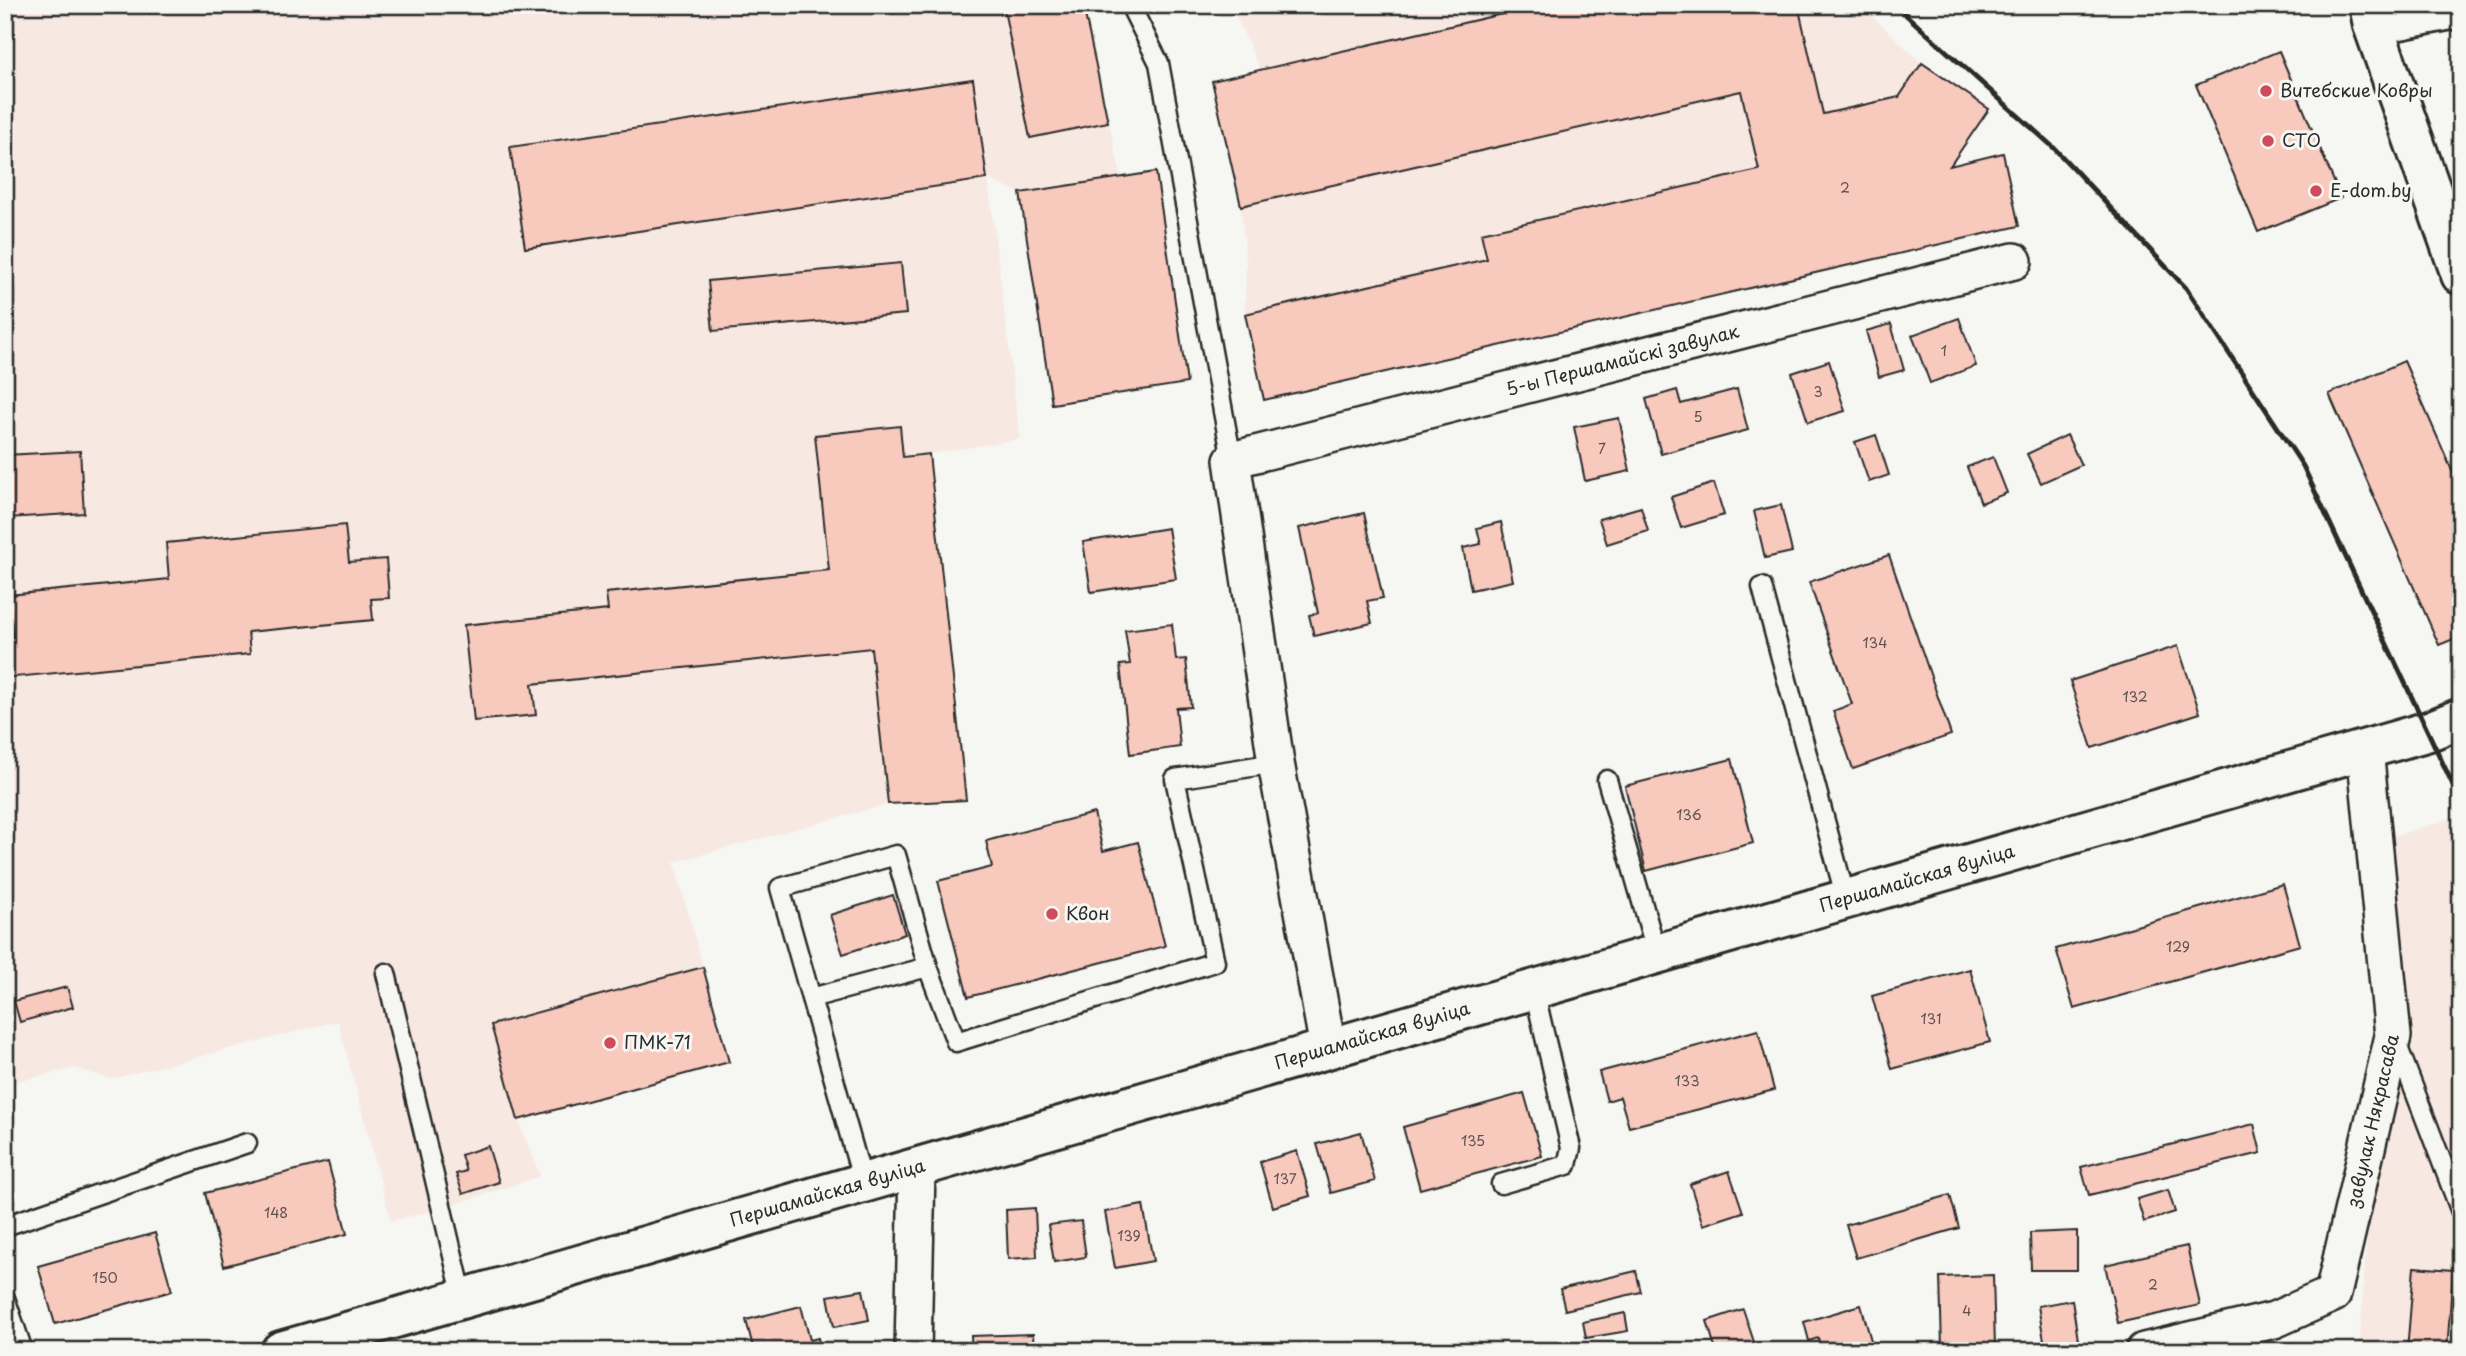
<svg xmlns="http://www.w3.org/2000/svg" width="2466" height="1356" font-family="'Playpen Sans',sans-serif">
<style>
.built{fill:#f7e8e2}
.building{fill:#f8c9bd;stroke:#2b2b2b;stroke-width:2}
.lines{fill:none;stroke-linecap:round;stroke-linejoin:round}
.lane-casing{stroke:#2b2b2b;stroke-width:23}
.street-casing{stroke:#2b2b2b;stroke-width:40}
.secondary-casing{stroke:#2b2b2b;stroke-width:44}
.lane{stroke:#f6f6f2;stroke-width:18}
.street{stroke:#f6f6f2;stroke-width:35}
.secondary{stroke:#f6f6f2;stroke-width:38}
.rail{stroke:#2b2b2b;stroke-width:5}
.poi-dot{fill:#d1495b;stroke:#f6f6f2;stroke-width:2.5}
.labels{text-anchor:middle;stroke-width:6;stroke-linejoin:round;paint-order:stroke}
.number-label{font-size:14px;fill:#5e5250}
.poi-label{font-size:18px;fill:#2b2b2b;stroke:#f6f6f2;text-anchor:start}
.street-label{font-size:18px;fill:#2b2b2b;stroke:#f6f6f2}
</style>
<rect width="100%" height="100%" fill="#f6f6f2"/>
<filter id="ink" filterUnits="userSpaceOnUse"><feTurbulence type="fractalNoise" baseFrequency=".0143" numOctaves="2"/><feDisplacementMap in="SourceGraphic" scale="14" xChannelSelector="R" yChannelSelector="G"/><feConvolveMatrix kernelMatrix="1 2 1 2 8 2 1 2 1" color-interpolation-filters="sRGB"/></filter>
<g filter="url(#ink)">
<g class="built">
<path d="M5,5H1083L1121,177L1020,193L988,179L1020,439L929,454L966,800L888,804L674,862L729,1062L518,1120L540,1176L443,1208L391,1221L338,1021L111,1079L75,1068L5,1084Z"/>
<path d="M1231,5H1860L1922,63L1989,109L1951,165L2003,153L2019,226L1264,400L1245,314L1246,262L1241,206L1212,81L1260,69Z"/>
<path d="M2461,815V1351H2359L2395,836Z"/>
</g>
<g class="building">
<path d="M1003,5H1083L1108,122L1030,138Z"/>
<path d="M1541,5H1798L1823,114L1899,97L1922,63L1989,109L1950,166L2003,153L2019,226L1264,400L1245,314L1487,259L1481,233L1759,170L1741,91L1241,206L1212,81Z"/>
<path d="M2279,51L2341,198L2258,232L2196,85Z"/>
<path d="M973,79L987,179L525,248L510,147Z"/>
<path d="M1156,172L1187,383L1052,404L1020,193Z"/>
<path d="M901,263L906,314L713,331L708,281Z"/>
<path d="M1959,318L1976,366L1930,383L1912,335Z"/>
<path d="M1891,324L1904,370L1879,377L1866,331Z"/>
<path d="M1829,361L1845,411L1808,422L1792,373Z"/>
<path d="M2404,361L2461,491V636L2439,645L2329,394Z"/>
<path d="M1737,389L1748,430L1661,454L1646,399L1677,390L1681,404Z"/>
<path d="M1619,418L1630,471L1585,481L1574,427Z"/>
<path d="M900,426L903,457L929,454L966,800L888,804L871,648L532,684L536,715L474,721L464,625L608,610L606,593L829,570L815,435Z"/>
<path d="M1876,435L1889,475L1869,482L1855,442Z"/>
<path d="M2067,435L2081,465L2041,483L2027,454Z"/>
<path d="M80,451L84,513L8,518L5,455Z"/>
<path d="M1993,457L2007,493L1981,503L1967,467Z"/>
<path d="M1714,483L1724,515L1681,528L1671,497Z"/>
<path d="M1781,505L1792,552L1765,558L1754,511Z"/>
<path d="M1641,507L1648,531L1607,544L1599,519Z"/>
<path d="M1364,513L1383,598L1367,601L1372,623L1314,636L1309,615L1318,613L1299,528Z"/>
<path d="M1501,522L1513,581L1471,590L1463,548L1481,544L1477,528Z"/>
<path d="M345,525L349,562L386,559L389,598L371,599L373,620L248,632L250,654L5,678V638L13,637L9,595L169,579L166,543Z"/>
<path d="M1168,528L1176,579L1091,592L1083,542Z"/>
<path d="M1889,555L1951,735L1853,769L1833,711L1852,704L1809,582Z"/>
<path d="M1172,624L1176,660L1186,659L1191,707L1176,708L1180,747L1130,754L1120,665L1130,664L1125,630Z"/>
<path d="M2178,646L2200,713L2092,748L2070,681Z"/>
<path d="M1732,759L1753,843L1646,871L1625,786Z"/>
<path d="M1094,813L1103,851L1138,842L1165,946L968,997L938,881L992,867L986,841Z"/>
<path d="M2283,884L2300,945L2074,1009L2056,949Z"/>
<path d="M893,895L905,934L843,954L830,915Z"/>
<path d="M703,967L729,1062L518,1120L491,1025Z"/>
<path d="M1970,969L1990,1042L1892,1069L1872,996Z"/>
<path d="M67,987L73,1007L20,1022L14,1001Z"/>
<path d="M1758,1030L1774,1090L1629,1127L1620,1097L1607,1101L1599,1072Z"/>
<path d="M1524,1093L1542,1156L1420,1189L1403,1127Z"/>
<path d="M2254,1124L2261,1153L2089,1195L2081,1167Z"/>
<path d="M1361,1132L1375,1181L1331,1193L1317,1144Z"/>
<path d="M488,1146L499,1182L463,1194L456,1174L466,1171L461,1155Z"/>
<path d="M1297,1151L1310,1196L1273,1207L1260,1162Z"/>
<path d="M328,1162L347,1234L224,1266L205,1193Z"/>
<path d="M1729,1171L1743,1212L1703,1225L1690,1184Z"/>
<path d="M2168,1190L2175,1212L2144,1222L2137,1199Z"/>
<path d="M1950,1195L1959,1228L1856,1258L1846,1225Z"/>
<path d="M1143,1205L1153,1261L1115,1268L1105,1212Z"/>
<path d="M1035,1208L1037,1257L1008,1259L1006,1210Z"/>
<path d="M1081,1221L1086,1257L1054,1262L1048,1225Z"/>
<path d="M2077,1231V1270H2031L2030,1233Z"/>
<path d="M155,1233L172,1291L55,1324L38,1266Z"/>
<path d="M2187,1246L2200,1305L2118,1323L2105,1265Z"/>
<path d="M2414,1267L2453,1270L2447,1351H2407Z"/>
<path d="M1636,1271L1641,1292L1565,1310L1560,1289Z"/>
<path d="M1993,1275L1995,1346L1942,1348L1940,1277Z"/>
<path d="M863,1290L869,1320L834,1327L828,1296Z"/>
<path d="M2072,1300L2078,1340L2045,1346L2038,1306Z"/>
<path d="M1861,1305L1874,1351H1822L1818,1338L1809,1341L1804,1322Z"/>
<path d="M801,1306L810,1340L818,1338L821,1351H754L746,1320Z"/>
<path d="M1743,1309L1757,1351H1716L1707,1321Z"/>
<path d="M1625,1313L1628,1331L1586,1338L1583,1322Z"/>
<path d="M1033,1334L1034,1351H972L971,1336Z"/>
</g>
<g class="lines">
<g class="lane-casing">
<g id="lane">
<path d="M1130,5L1159,63L1232,460"/>
<path d="M1762,587L1846,899"/>
<path d="M1607,780L1657,954"/>
<path d="M386,973L463,1298"/>
<path d="M811,998L780,888L896,855L928,967"/>
<path d="M2396,1042L2461,1212"/>
<path d="M863,1182L811,998L928,967L956,1042L1215,962L1175,779L1276,763"/>
<path d="M1501,1184L1567,1165L1571,1148L1534,990"/>
<path d="M5,1226L247,1143"/>
<path d="M5,1298L23,1351"/>
</g>
</g>
<g class="street-casing">
<g id="street">
<path id="s1" d="M1328,1048L1276,763L1232,460L2014,261"/>
<path d="M913,1351L917,1169"/>
<path id="s2" d="M2144,1351L2274,1320L2333,1294L2393,1036L2365,749"/>
</g>
</g>
<g class="secondary-casing">
<g id="secondary">
<path d="M2369,5L2373,25L2461,275"/>
<path d="M2373,25L2461,8"/>
<path id="s3" d="M281,1351L2429,731L2461,718"/>
</g>
</g>
<use href="#lane" class="lane"/>
<use href="#street" class="street"/>
<use href="#secondary" class="secondary"/>
<path class="rail" d="M1895,5L2053,147L2186,288L2303,466L2461,802"/>
</g>
</g>
<g class="poi-dot">
<circle cx="2266" cy="91" r="7"/>
<circle cx="2268" cy="141" r="7"/>
<circle cx="2316" cy="191" r="7"/>
<circle cx="1052" cy="914" r="7"/>
<circle cx="610" cy="1043" r="7"/>
</g>
<g class="labels">
<g class="number-label">
<text x="1845" y="193">2</text>
<text x="1944" y="356">1</text>
<text x="1818" y="397">3</text>
<text x="1698" y="422">5</text>
<text x="1602" y="454">7</text>
<text x="1875" y="648">134</text>
<text x="2135" y="702">132</text>
<text x="1689" y="820">136</text>
<text x="2178" y="952">129</text>
<text x="1931" y="1024">131</text>
<text x="1687" y="1086">133</text>
<text x="1473" y="1146">135</text>
<text x="1285" y="1184">137</text>
<text x="276" y="1218">148</text>
<text x="1129" y="1241">139</text>
<text x="105" y="1283">150</text>
<text x="2153" y="1290">2</text>
<text x="1967" y="1316">4</text>
</g>
<g class="poi-label">
<text x="2280" y="97">Витебские Ковры</text>
<text x="2282" y="147">СТО</text>
<text x="2330" y="197">E-dom.by</text>
<text x="1066" y="920">Квон</text>
<text x="624" y="1049">ПМК-71</text>
</g>
<g class="street-label">
<text dy="6" stroke="none"><textPath href="#s1" startOffset="999">5-ы Першамайскі завулак</textPath></text>
<text dy="6" stroke="none"><textPath href="#s3" startOffset="1703">Першамайская вуліца</textPath></text>
<text dy="6" stroke="none"><textPath href="#s3" startOffset="1136">Першамайская вуліца</textPath></text>
<text dy="6" stroke="none"><textPath href="#s2" startOffset="376">завулак Някрасава</textPath></text>
<text dy="6" stroke="none"><textPath href="#s3" startOffset="569">Першамайская вуліца</textPath></text>
</g>
</g>
<rect width="2466" height="1356" fill="none" stroke="#f6f6f2" stroke-width="28"/>
<rect x="14" y="14" width="2438" height="1328" fill="none" stroke="#2b2b2b" stroke-width="2.5" filter="url(#ink)"/>
</svg>
